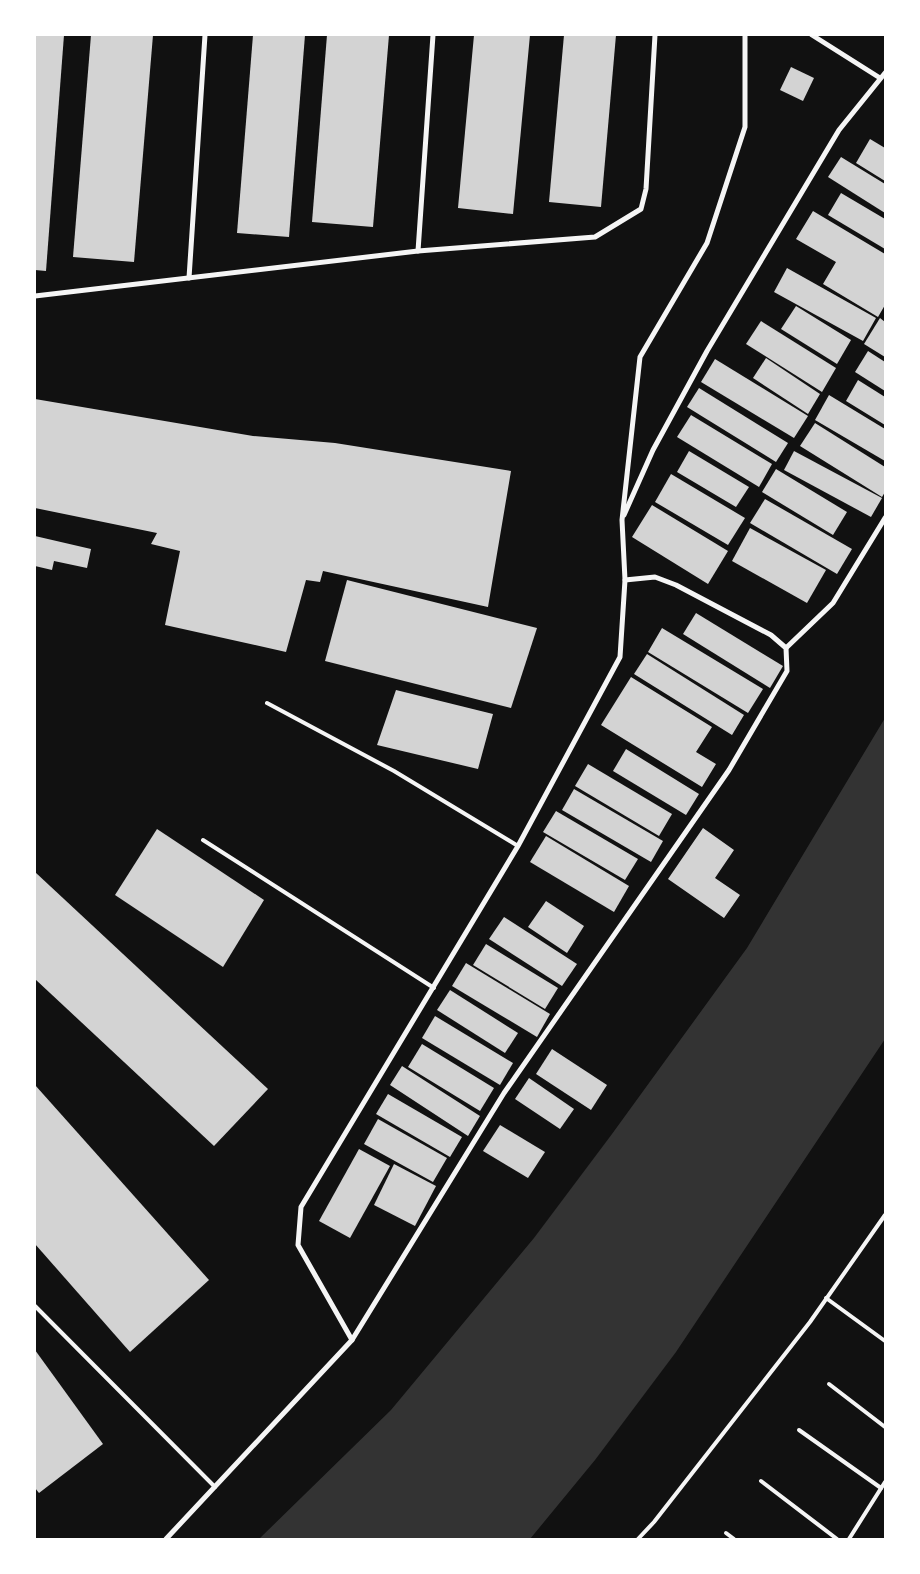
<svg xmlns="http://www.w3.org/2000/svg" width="920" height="1574" font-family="Jost,sans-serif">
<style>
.water{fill:#333}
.building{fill:#d3d3d3}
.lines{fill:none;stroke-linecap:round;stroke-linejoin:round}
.service{stroke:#f5f5f5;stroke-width:4}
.minor{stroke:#f5f5f5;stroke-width:5}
</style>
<rect width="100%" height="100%" fill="#111"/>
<path class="water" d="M885,718V1039L676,1352L595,1460L530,1539H259L391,1410L534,1238L612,1134L747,948Z"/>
<g class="building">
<path d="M35,35H64L46,271L35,270Z"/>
<path d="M91,35H153L134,262L73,257Z"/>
<path d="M253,35H305L289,237L237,233Z"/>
<path d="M327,35H389L373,227L312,222Z"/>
<path d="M474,35H530L513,214L458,208Z"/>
<path d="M564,35H616L601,207L549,202Z"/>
<path d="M791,67L814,78L803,101L780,90Z"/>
<path d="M870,139L885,148V181L856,163Z"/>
<path d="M841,157L885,184V213L828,177Z"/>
<path d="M841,193L885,219V249L828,215Z"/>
<path d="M813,211L885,254V305L878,317L823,284L836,262L796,239Z"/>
<path d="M787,268L876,318L863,341L774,292Z"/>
<path d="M796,306L851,340L837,364L781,329Z"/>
<path d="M880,318L885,322V357L864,344Z"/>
<path d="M761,321L836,368L822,392L746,344Z"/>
<path d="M868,351L885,362V391L855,372Z"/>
<path d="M766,358L820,394L808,414L753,378Z"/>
<path d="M715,359L808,416L794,438L701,382Z"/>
<path d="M858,380L885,397V425L846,401Z"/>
<path d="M699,388L788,443L776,462L687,407Z"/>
<path d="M829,395L885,429V461L815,420Z"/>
<path d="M35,399L253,436L335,443L511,471L488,607L323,571L320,582L306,580L286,652L165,625L180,551L151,544L157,533L35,508Z"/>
<path d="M691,415L772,464L759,487L677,437Z"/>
<path d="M815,423L885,467V492L882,497L800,446Z"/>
<path d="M689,451L749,487L736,507L677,472Z"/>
<path d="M794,451L882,498L871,517L784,470Z"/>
<path d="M776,469L847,512L833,535L762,492Z"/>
<path d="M671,474L745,518L728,545L655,502Z"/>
<path d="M765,499L852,549L837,574L750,523Z"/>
<path d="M652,505L728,551L708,584L632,537Z"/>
<path d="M750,528L826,570L807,603L732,561Z"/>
<path d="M35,536L91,549L87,568L54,561L52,570L35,566Z"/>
<path d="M347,580L537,628L511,708L325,661Z"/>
<path d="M696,613L783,666L770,688L683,634Z"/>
<path d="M662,628L763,689L748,713L648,652Z"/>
<path d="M647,654L744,715L732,735L634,674Z"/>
<path d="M631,677L712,727L696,752L716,764L702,787L601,725Z"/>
<path d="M396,690L493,714L478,769L377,745Z"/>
<path d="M626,749L699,794L686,815L613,771Z"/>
<path d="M588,764L672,814L659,836L575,786Z"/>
<path d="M574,789L663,841L651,862L562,810Z"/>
<path d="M556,811L638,859L625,880L543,832Z"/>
<path d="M703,828L734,850L715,878L740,895L724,918L668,879Z"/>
<path d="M157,829L264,900L223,967L115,895Z"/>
<path d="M546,836L629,886L614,912L530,862Z"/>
<path d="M35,872L268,1089L214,1146L35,979Z"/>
<path d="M546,901L584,926L567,953L528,927Z"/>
<path d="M504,917L577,964L562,986L489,939Z"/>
<path d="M486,944L558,988L545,1009L473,965Z"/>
<path d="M466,963L550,1014L537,1037L452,986Z"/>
<path d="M450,990L518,1033L505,1053L437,1010Z"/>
<path d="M435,1016L513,1063L500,1085L422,1038Z"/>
<path d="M422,1044L494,1088L480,1111L408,1067Z"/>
<path d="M552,1049L607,1085L591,1110L536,1074Z"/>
<path d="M402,1066L480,1116L468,1136L390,1085Z"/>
<path d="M529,1078L574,1109L560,1129L515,1099Z"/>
<path d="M35,1085L209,1280L130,1352L35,1244Z"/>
<path d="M388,1094L462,1137L450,1157L376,1114Z"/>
<path d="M378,1119L447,1158L433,1182L364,1144Z"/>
<path d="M500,1125L545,1152L528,1178L483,1151Z"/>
<path d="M359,1149L390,1166L350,1238L319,1221Z"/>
<path d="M394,1164L436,1186L415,1226L374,1205Z"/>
<path d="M35,1350L103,1444L39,1493L35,1488Z"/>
</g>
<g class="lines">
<g class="service">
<path d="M267,703L394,771L518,846"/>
<path d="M203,840L434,988"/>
<path d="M826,1298L885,1341"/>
<path d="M35,1306L215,1487"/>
<path d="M829,1384L885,1427"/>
<path d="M799,1430L881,1488"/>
<path d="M761,1481L837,1539"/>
<path d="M726,1533L734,1539"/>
<path d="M638,1539L654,1522L810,1322L885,1215"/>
<path d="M849,1539L885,1482"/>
</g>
<g class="minor">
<path d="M812,35L880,78"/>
<path d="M418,251L433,35"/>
<path d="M189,278L205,35"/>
<path d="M35,296L418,251L595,237L641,209L646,189L655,35"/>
<path d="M624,515L653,450L707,351L839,130L885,73"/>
<path d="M786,648L833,603L885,518"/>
<path d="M352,1340L298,1245L301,1207L518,846L620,657L625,580L622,520L640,357L707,243L745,127V35"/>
<path d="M166,1539L352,1340L504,1093L729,770L787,671L786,648L771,635L676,585L655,577L625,580"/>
</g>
</g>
<rect width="920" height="1574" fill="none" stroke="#ffffff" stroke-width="72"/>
</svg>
